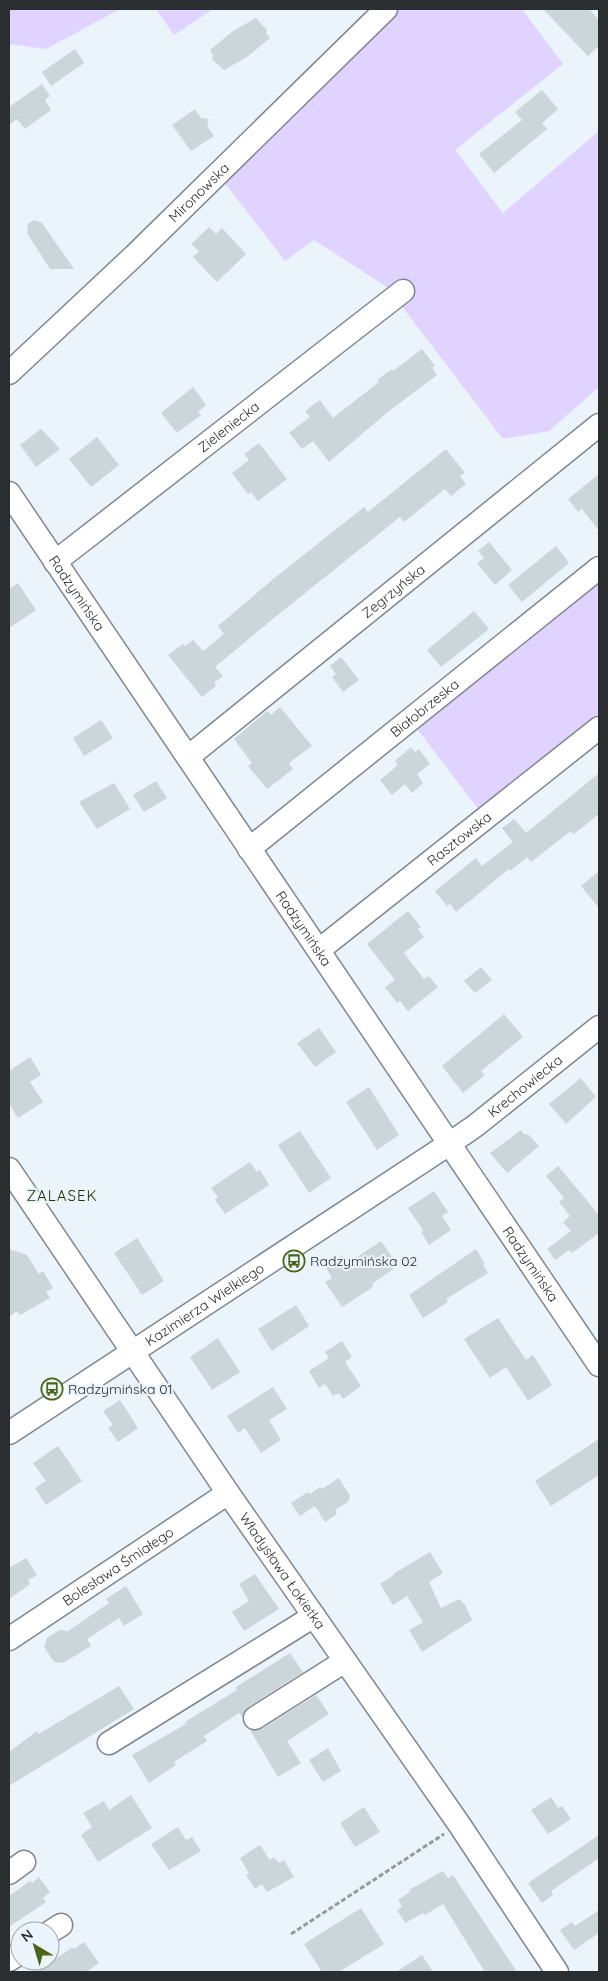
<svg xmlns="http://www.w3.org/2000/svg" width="608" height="1981" font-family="Quicksand,sans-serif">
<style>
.green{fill:#e1d3ff}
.building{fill:#cbd6db}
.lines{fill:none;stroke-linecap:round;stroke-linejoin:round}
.minor-casing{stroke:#81878f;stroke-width:25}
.path{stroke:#949aa0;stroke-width:3;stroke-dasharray:5 2.5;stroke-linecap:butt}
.minor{stroke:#fff;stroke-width:22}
.labels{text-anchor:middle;stroke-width:4.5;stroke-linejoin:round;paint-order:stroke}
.street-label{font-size:14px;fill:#2b2e31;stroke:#ebf3fb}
.poi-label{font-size:14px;fill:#2b2e31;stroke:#ebf3fb;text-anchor:start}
.neighbourhood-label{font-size:15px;letter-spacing:1px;fill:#223500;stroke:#ebf3fb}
</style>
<rect width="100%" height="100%" fill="#ebf3fb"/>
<g class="green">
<path d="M9,9H120L46,49L9,44Z"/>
<path d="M156,9H213L174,35Z"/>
<path d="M378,9H522L563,64L455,150L503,213L599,131V387L549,431L503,439L387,287L314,240L285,261L224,182L302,109L307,77Z"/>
<path d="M599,581V718L480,811L417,729Z"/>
</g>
<g class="building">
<path d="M543,9H589L599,20V46L588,56Z"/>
<path d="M256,18L267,30L266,33L270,38L247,57L224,70L212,59L213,55L210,50L233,31Z"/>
<path d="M75,49L84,63L51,86L42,72Z"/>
<path d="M42,84L50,96L45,100L51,110L25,129L17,119L9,125V107Z"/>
<path d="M542,90L558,109L542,123L547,129L494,173L479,154L522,120L515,112Z"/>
<path d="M195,109L201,118L209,119L207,126L214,136L191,151L172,125Z"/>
<path d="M34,220L42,223L74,269H50L27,233L28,224Z"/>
<path d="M209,227L216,234L222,228L246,254L217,282L193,257L199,251L191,244Z"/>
<path d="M422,349L435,366L432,368L437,375L389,411L329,462L313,441L302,449L289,433L310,417L305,411L320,400L333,418L379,382L377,380L385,374L392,369L393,371Z"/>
<path d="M193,387L206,405L198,412L201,415L177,433L161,413Z"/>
<path d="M41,429L60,449L36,467L20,445Z"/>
<path d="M97,437L119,465L91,487L69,459Z"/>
<path d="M259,443L287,479L258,501L251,492L248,494L232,473L249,460L244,454Z"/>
<path d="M446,449L465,473L460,476L466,484L451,496L445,489L404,522L400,517L274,618L215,667L223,676L214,683L216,686L202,697L168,655L183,644L185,646L193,640L203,651L224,634L218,626L272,580L364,507L368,512Z"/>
<path d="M599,474V531L582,509L578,512L568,499Z"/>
<path d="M489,542L512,570L495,585L477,563L484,558L478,551Z"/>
<path d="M556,546L569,563L522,602L508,585Z"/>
<path d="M18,583L36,610L9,628V589Z"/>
<path d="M474,611L489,629L441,667L427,650Z"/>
<path d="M341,657L359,680L343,692L332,677L336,674L330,666Z"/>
<path d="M280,707L312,746L289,763L293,769L267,789L248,766L252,763L234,739L267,711L271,715Z"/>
<path d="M101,720L113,738L84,756L73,738Z"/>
<path d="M411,747L415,752L419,749L430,764L417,774L423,783L412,793L405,784L392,795L380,780L398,765L395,761Z"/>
<path d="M599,773V814L574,834L571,831L531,862L527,857L510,871L509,869L456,912L450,904L447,906L435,891L476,858L482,866L513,842L502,828L514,819L526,833Z"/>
<path d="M156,781L167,798L144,812L133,795Z"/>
<path d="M114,783L130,809L97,829L79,802Z"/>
<path d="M599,871V908L581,886Z"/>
<path d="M408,911L421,927L418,929L424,937L404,953L424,979L429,976L438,987L408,1011L400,1001L397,1003L385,987L395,980L367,944Z"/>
<path d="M481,967L492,980L475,993L464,981Z"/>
<path d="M504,1014L523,1037L481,1071L485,1075L463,1093L442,1066Z"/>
<path d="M319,1028L336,1052L315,1067L297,1043Z"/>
<path d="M30,1057L41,1075L30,1082L43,1102L18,1118L9,1104V1071Z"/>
<path d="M581,1078L596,1097L566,1124L549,1104Z"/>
<path d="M369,1087L399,1135L377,1150L346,1102Z"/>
<path d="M521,1130L524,1134L529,1135L539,1146L507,1173L490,1153Z"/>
<path d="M300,1131L331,1178L309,1193L278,1145Z"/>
<path d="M250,1162L257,1172L260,1170L269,1185L225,1214L215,1200L218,1197L211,1188Z"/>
<path d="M558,1166L599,1215V1233L572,1253L569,1250L555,1260L547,1249L571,1231L563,1222L570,1216L559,1202L564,1198L546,1176Z"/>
<path d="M434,1191L448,1212L442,1216L451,1230L429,1245L421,1232L423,1230L408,1208Z"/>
<path d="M137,1238L164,1281L142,1295L114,1253Z"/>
<path d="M381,1241L398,1266L372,1284L373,1286L370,1289L342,1307L325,1282L332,1278L325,1266L342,1255L348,1263Z"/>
<path d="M9,1249L27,1255L39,1274L43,1271L53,1288L46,1292L50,1298L20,1315L17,1311L9,1317Z"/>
<path d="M476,1249L485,1264L483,1265L488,1273L446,1299L448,1302L423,1318L409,1295Z"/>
<path d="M296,1305L309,1326L272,1351L258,1329Z"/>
<path d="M498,1318L526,1360L533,1355L552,1385L528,1401L506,1367L490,1378L464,1339Z"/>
<path d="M218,1338L240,1372L212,1390L190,1357Z"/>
<path d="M342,1341L352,1357L345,1362L361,1386L343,1399L339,1393L333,1396L325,1384L319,1388L309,1371L329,1358L325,1352Z"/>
<path d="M273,1387L287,1409L269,1420L281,1440L261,1453L245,1428L238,1433L227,1416Z"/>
<path d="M120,1400L138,1428L118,1442L108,1428L113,1425L103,1411Z"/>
<path d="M599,1439V1475L551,1506L535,1481Z"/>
<path d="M58,1446L82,1481L46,1505L35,1488L46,1481L33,1463Z"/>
<path d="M339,1478L350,1496L348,1502L335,1510L337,1514L325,1522L315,1506L300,1516L291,1503L308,1492L310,1494L320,1487L322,1489Z"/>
<path d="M430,1552L443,1573L429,1582L441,1608L459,1599L465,1605L472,1620L422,1652L409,1630L423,1622L407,1596L393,1605L380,1584L394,1575L393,1574Z"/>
<path d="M26,1558L37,1575L28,1580L30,1584L9,1599V1568Z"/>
<path d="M255,1574L279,1609L244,1631L232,1612L249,1601L239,1584Z"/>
<path d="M126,1586L143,1614L124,1626L119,1618L87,1639L91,1646L63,1663L54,1662L44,1647L47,1638L60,1630L68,1631L109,1603L106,1599Z"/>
<path d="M290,1653L303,1672L248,1707L242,1717L239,1713L204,1736L207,1741L174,1762L176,1765L149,1783L132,1755L186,1724L185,1722L237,1690L236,1687Z"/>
<path d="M119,1686L134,1709L9,1786V1752L37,1731L38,1734L47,1729Z"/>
<path d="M316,1695L329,1714L287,1741L301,1763L278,1777L250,1730L262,1729Z"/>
<path d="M328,1748L341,1771L323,1782L309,1760Z"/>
<path d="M131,1795L152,1828L98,1862L81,1835L92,1827L83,1813L104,1801L109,1810Z"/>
<path d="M551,1797L558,1808L562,1806L571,1819L548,1834L531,1810Z"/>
<path d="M364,1807L380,1832L355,1847L340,1823Z"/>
<path d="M178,1827L186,1840L192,1837L201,1851L169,1870L151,1844Z"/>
<path d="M599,1835V1858L551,1891L553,1895L542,1903L528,1883Z"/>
<path d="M260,1845L270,1860L274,1857L279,1863L284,1860L294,1877L267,1892L262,1884L255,1889L246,1875L249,1873L240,1858Z"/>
<path d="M443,1871L448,1878L453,1875L517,1972H485L443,1904L425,1915L423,1913L405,1923L397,1910L402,1907L398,1900L410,1892L409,1890Z"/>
<path d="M39,1877L50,1892L43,1898L46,1902L9,1927V1896L30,1881L32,1883Z"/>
<path d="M361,1908L384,1944L339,1972H322L304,1944Z"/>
<path d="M599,1910V1933L574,1950L560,1930L572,1922L575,1926Z"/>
<path d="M84,1942L99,1963L86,1972H37L73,1947L74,1949Z"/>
<path d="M422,1955L433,1972H396Z"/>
</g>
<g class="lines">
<g class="minor-casing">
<g id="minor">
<path id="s1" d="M9,373L135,255L386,9"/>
<path id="s2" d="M9,493L599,1365"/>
<path id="s3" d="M55,562L403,291"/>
<path id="s4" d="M188,757L599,425"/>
<path id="s5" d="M249,849L599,568"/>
<path id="s6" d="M319,950L599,728"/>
<path id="s7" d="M9,1169L228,1493L459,1824L557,1972"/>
<path id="s8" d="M9,1433L449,1144L475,1126L599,1027"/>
<path id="s9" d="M9,1639L228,1493"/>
<path d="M255,1718L345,1661"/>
<path d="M109,1743L314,1616"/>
<path d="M9,1873L24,1862"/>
<path d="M50,1932L61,1925"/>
<path d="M9,1960L20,1953"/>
</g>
</g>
<path class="path" d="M291,1934L444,1834"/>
<use href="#minor" class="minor"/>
</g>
<defs>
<g id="bus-ring" transform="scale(1.125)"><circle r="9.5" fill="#ebf3fb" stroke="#486518" stroke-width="1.5"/><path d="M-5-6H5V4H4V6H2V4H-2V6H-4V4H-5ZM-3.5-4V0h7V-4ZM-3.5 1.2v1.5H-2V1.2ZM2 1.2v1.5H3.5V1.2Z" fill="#486518"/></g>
</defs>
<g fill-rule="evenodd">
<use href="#bus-ring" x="294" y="1261"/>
<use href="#bus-ring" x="52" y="1389"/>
</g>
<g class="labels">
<g class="street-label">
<text dy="5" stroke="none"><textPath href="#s1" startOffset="262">Mironowska</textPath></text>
<text dy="5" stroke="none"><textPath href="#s3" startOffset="220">Zieleniecka</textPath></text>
<text dy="5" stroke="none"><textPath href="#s4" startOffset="264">Zegrzyńska</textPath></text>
<text dy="5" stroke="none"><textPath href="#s2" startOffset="121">Radzymińska</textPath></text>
<text dy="5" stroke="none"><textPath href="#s5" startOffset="225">Białobrzeska</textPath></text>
<text dy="5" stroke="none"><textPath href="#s6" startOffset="179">Rasztowska</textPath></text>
<text dy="5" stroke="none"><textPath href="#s2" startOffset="526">Radzymińska</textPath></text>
<text dy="5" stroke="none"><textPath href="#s8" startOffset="622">Krechowiecka</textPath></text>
<text dy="5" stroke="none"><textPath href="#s2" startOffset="931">Radzymińska</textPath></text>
<text dy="5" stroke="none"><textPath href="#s8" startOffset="234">Kazimierza Wielkiego</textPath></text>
<text dy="5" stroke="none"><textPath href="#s9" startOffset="131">Bolesława Śmiałego</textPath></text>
<text dy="5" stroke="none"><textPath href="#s7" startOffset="486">Władysława Łokietka</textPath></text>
</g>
<g class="poi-label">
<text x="310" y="1266">Radzymińska 02</text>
<text x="68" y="1394">Radzymińska 01</text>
</g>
<g class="neighbourhood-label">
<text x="62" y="1201">ZALASEK</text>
</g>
</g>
<rect width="608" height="1981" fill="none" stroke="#2b2e31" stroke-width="20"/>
<g transform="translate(35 1946) rotate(322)"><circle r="24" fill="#ebf3fb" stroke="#9ea4aa"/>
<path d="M0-4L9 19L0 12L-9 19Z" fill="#486518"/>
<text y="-8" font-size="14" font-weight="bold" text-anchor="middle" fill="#2b2e31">N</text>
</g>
</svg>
